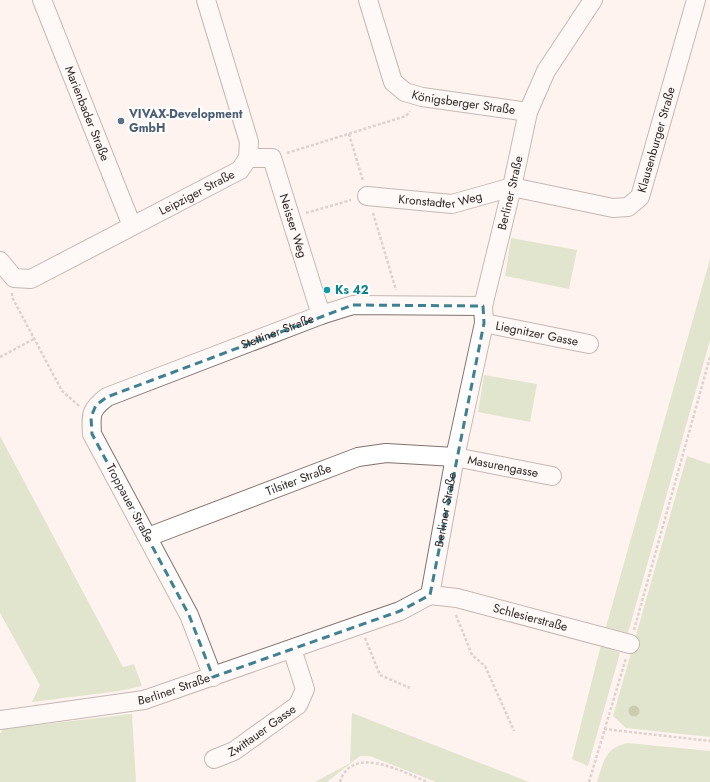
<svg xmlns="http://www.w3.org/2000/svg" width="710" height="782" font-family="Jost,sans-serif">
<style>
.green{fill:#bed6a4}
.lines{fill:none;stroke-linecap:round;stroke-linejoin:round}
.minor-casing{stroke:#82726c;stroke-width:20}
.path{stroke:#b6aca9;stroke-width:2.5;stroke-dasharray:3 2;stroke-linecap:butt}
.minor{stroke:#fff;stroke-width:18}
.tree{fill:#939e6c}
.marked{fill:none;stroke:#3f8192;stroke-width:3;stroke-dasharray:8 5;stroke-linejoin:round}
.service-dot{fill:#5c6f8a;stroke:#fff;stroke-width:1.5}
.culture-dot{fill:#0f9aa8;stroke:#fff;stroke-width:1.5}
.labels{text-anchor:middle;stroke-width:4;stroke-linejoin:round;paint-order:stroke}
.street-label{font-size:12px;fill:#2d2624;stroke:#fff}
.service-label{font-size:12px;font-weight:bold;fill:#4e5e75;stroke:#fff;text-anchor:start}
.culture-label{font-size:12px;font-weight:bold;fill:#0d838f;stroke:#fff;text-anchor:start}
</style>
<rect width="100%" height="100%" fill="#fef3ef"/>
<g class="green">
<path d="M511,238L577,250L569,289L505,276Z"/>
<path d="M710,259V340L628,633L606,627Z"/>
<path d="M484,375L537,384L530,422L478,412Z"/>
<path d="M0,436L123,667L134,664L142,686L119,691L32,702L40,685L0,613Z"/>
<path d="M687,456L710,464V737L626,728L613,716Z"/>
<path d="M601,645L620,653L588,766L572,759Z"/>
<path d="M352,713L529,782H436L370,756H360L327,782H315L350,763Z"/>
<path d="M132,714L136,782H0V734L3,729Z"/>
<path d="M628,743L710,751V782H597C603,763 605,747 628,743Z"/>
</g>
<g class="lines">
<g class="minor-casing">
<g id="minor">
<path id="s1" d="M42,0L132,226"/>
<path id="s2" d="M368,0L393,82L405,92L422,97L528,112"/>
<path id="s3" d="M248,158H272L321,315"/>
<path id="s4" d="M367,196L452,204L512,187L613,208L628,207L640,197L696,0"/>
<path id="s5" d="M0,261L14,278L31,279L240,170L248,158L249,142L206,0"/>
<path id="s6" d="M484,323L589,344"/>
<path id="s7" d="M148,537L358,457L386,453L455,457L552,476"/>
<path id="s8" d="M430,595L457,598L630,644"/>
<path id="s9" d="M213,677L189,615L92,434C91,414 90,410 107,397L321,315L353,305L483,306"/>
<path id="s10" d="M0,720L144,700L400,611L430,595L455,457L484,323L483,306L512,187L528,112L546,71L593,0"/>
<path id="s11" d="M214,759L234,751L298,705L305,689L292,649"/>
</g>
</g>
<g class="path">
<path d="M349,134L363,181"/>
<path d="M287,153L406,116L410,111"/>
<path d="M306,213L351,200"/>
<path d="M373,213L396,290"/>
<path d="M12,293V297L62,391L79,406"/>
<path d="M0,357L34,339"/>
<path d="M456,615L472,655L485,666L514,731"/>
<path d="M634,630L710,357"/>
<path d="M365,638L380,675L410,688"/>
<path d="M604,729L710,741"/>
<path d="M340,782C352,743 404,773 428,782"/>
<path d="M589,782L626,658"/>
</g>
<use href="#minor" class="minor"/>
</g>
<circle class="tree" cx="634" cy="711" r="5.5"/>
<path d="M0 0H710V782H0ZM353,305L483,306L484,323L430,595L400,611L213,677L189,615L92,434L91,417L96,405L107,397Z" fill="#fef3ef" fill-opacity=".55" fill-rule="evenodd"/>
<path class="marked" d="M353,305L483,306L484,323L430,595L400,611L213,677L189,615L92,434L91,417L96,405L107,397Z"/>
<circle class="service-dot" cx="121" cy="121" r="4"/>
<circle class="culture-dot" cx="327" cy="290" r="4"/>
<g class="labels">
<g class="street-label">
<text dy="4" stroke="none"><textPath href="#s2" startOffset="161">Königsberger Straße</textPath></text>
<text dy="4" stroke="none"><textPath href="#s1" startOffset="122">Marienbader Straße</textPath></text>
<text dy="4" stroke="none"><textPath href="#s4" startOffset="341">Klausenburger Straße</textPath></text>
<text dy="4" stroke="none"><textPath href="#s5" startOffset="226">Leipziger Straße</textPath></text>
<text dy="4" stroke="none"><textPath href="#s10" startOffset="861">Berliner Straße</textPath></text>
<text dy="4" stroke="none"><textPath href="#s4" startOffset="74">Kronstadter Weg</textPath></text>
<text dy="4" stroke="none"><textPath href="#s3" startOffset="95">Neisser Weg</textPath></text>
<text dy="4" stroke="none"><textPath href="#s9" startOffset="497">Stettiner Straße</textPath></text>
<text dy="4" stroke="none"><textPath href="#s6" startOffset="54">Liegnitzer Gasse</textPath></text>
<text dy="4" stroke="none"><textPath href="#s7" startOffset="371">Masurengasse</textPath></text>
<text dy="4" stroke="none"><textPath href="#s7" startOffset="161">Tilsiter Straße</textPath></text>
<text transform="translate(130 503) rotate(62)" y="4">Troppauer Straße</text>
<text dy="4" stroke="none"><textPath href="#s10" startOffset="537">Berliner Straße</textPath></text>
<text dy="4" stroke="none"><textPath href="#s8" startOffset="103">Schlesierstraße</textPath></text>
<text dy="4" stroke="none"><textPath href="#s10" startOffset="177">Berliner Straße</textPath></text>
<text dy="4" stroke="none"><textPath href="#s11" startOffset="56">Zwittauer Gasse</textPath></text>
</g>
<g class="service-label">
<text x="129" y="118">VIVAX-Development<tspan x="129" dy="14">GmbH</tspan></text>
</g>
<g class="culture-label">
<text x="335" y="294">Ks 42</text>
</g>
</g>
</svg>
